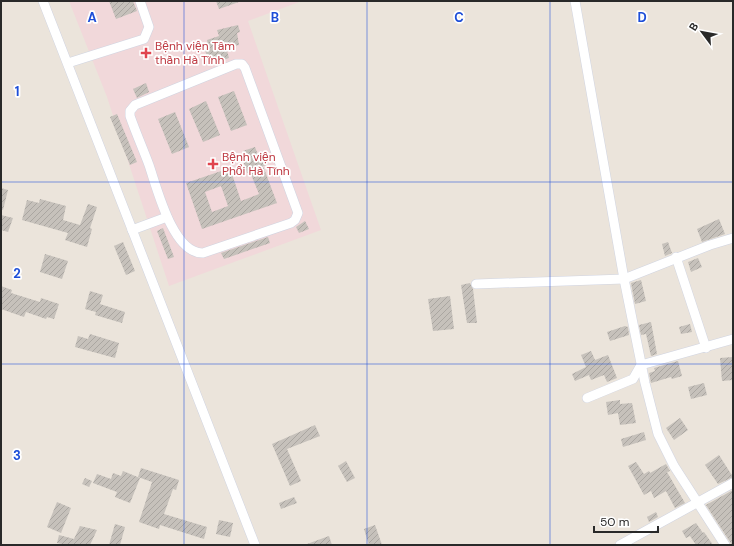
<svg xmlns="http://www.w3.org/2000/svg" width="734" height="546" font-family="'DM Sans',sans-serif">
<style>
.medical{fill:#f1d8da}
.building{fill:url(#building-hatch);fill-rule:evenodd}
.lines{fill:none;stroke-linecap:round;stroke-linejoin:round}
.minor-casing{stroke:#d0d4e1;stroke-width:10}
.minor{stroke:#fff;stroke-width:9}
.grid{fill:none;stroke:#1d4ed8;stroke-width:1;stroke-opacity:0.55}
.health-dot{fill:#e0444e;stroke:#fff;stroke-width:1.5}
.labels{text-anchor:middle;stroke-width:3.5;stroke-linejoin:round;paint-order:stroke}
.health-label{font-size:12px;fill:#be3a42;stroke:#fff;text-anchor:start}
.grid-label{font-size:13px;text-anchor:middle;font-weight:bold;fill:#1d4ed8;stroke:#fff;stroke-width:3.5;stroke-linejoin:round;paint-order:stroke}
</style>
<defs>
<pattern id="building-hatch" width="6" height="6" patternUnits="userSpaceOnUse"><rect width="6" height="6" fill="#c6c1bb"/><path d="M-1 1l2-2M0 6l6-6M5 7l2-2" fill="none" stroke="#aaa6a1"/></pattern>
</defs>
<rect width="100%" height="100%" fill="#ebe4db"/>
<path class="medical" d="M69,1H302L248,21L321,230L169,286L107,97Z"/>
<g class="building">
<path d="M109,1H133L137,11L116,19Z"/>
<path d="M216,1H238L239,2L219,9Z"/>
<path d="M238,25L240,32L237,33L239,45L226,47L229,58L210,65L204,47L208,45L207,40L219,36L217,30Z"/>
<path d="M146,83L149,92L137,98L133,89Z"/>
<path d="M234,91L247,125L231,131L218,97Z"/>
<path d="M206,101L220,135L203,142L189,109Z"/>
<path d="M175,112L189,147L172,154L158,119Z"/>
<path d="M117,114L137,162L130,165L110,117Z"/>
<path d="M255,147L258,155L262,153L267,165L263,166L277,203L202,229L186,183L230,168L241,201L259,194L250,172L247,173L243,160L246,159L243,151ZM221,186L228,206L212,212L205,192Z"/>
<path d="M1,188L8,190L3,210L1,209Z"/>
<path d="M40,199L66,206L63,220L80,225L88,204L97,207L90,228L92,229L87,247L65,240L68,233L22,220L27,200L39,203Z"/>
<path d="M1,215L13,218L8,232L1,230Z"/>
<path d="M719,219L725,234L702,242L697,229Z"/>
<path d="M305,221L309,229L299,233L296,227Z"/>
<path d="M163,228L174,257L168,259L157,231Z"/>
<path d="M268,237L270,243L224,259L221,253Z"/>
<path d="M123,242L135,271L126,275L114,246Z"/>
<path d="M668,242L672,253L665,256L662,244Z"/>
<path d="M45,254L68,261L62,279L40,272Z"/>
<path d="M698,258L702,267L691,272L688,262Z"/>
<path d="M641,280L646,301L635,304L631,283Z"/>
<path d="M470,283L473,289L477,323H467L461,285Z"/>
<path d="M1,286L12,290L11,293L40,302L41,298L59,304L54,319L47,317L46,319L26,312L24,317L1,309Z"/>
<path d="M90,291L103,295L100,304L125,312L122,323L95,315L96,312L85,309Z"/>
<path d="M450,296L454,329L433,331L428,299Z"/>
<path d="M651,322L657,354L651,356L646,334L641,335L639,325Z"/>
<path d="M690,324L692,332L681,334L679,327Z"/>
<path d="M625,326L628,327L629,335L610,341L607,332Z"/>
<path d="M90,334L119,343L115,358L75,347L78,336L88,339Z"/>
<path d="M591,351L595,360L608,355L617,378L607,382L604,375L591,380L589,375L575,381L572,374L586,367L581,355Z"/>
<path d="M733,357V380L722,381L720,358Z"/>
<path d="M678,361L682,376L672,379L671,377L651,383L649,373L655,371L654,368Z"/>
<path d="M704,383L707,395L691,399L688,387Z"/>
<path d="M620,400V404L632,403L636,423L620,425L618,413L608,415L606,402Z"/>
<path d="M680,418L688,430L674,440L666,428Z"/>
<path d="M315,425L320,436L287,449L301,481L290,486L272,444Z"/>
<path d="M644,432L646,440L623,447L621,439Z"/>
<path d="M719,455L733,477L718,484L705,465Z"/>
<path d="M346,461L355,478L347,482L338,466Z"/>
<path d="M636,462L644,474L649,471L650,473L666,464L670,471L667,472L685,503L675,508L666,491L654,498L651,491L644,495L628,466Z"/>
<path d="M141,468L179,480L176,490L173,489L164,514L207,527L204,539L160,525L159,529L139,522L152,482L138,477Z"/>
<path d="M123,471L140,478L130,503L115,497L117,492L93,483L97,474L111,479L113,473L121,476Z"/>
<path d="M85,478L92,481L89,487L82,484Z"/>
<path d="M733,490V545H732L706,505Z"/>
<path d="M294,497L297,503L281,509L279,503Z"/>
<path d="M57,502L71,508L61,533L47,527Z"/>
<path d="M656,512L658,517L649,522L647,517Z"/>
<path d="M219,520L233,523L230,537L216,534Z"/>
<path d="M696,523L703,533L704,532L713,545H696L690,536L686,538L682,531Z"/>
<path d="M115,524L125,527L120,545H109Z"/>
<path d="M375,525L382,545H369L364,529Z"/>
<path d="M80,526L97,530L90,545H67L57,543L59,535L74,539Z"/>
<path d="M329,536L332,545H307V544Z"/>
</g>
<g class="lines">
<g class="minor-casing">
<g id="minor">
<path d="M43,1L255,545"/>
<path d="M575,1L624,279L645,383L658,434L674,466L725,545"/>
<path d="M68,63L144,39L149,27L140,1"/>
<path d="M236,64H242L245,68L298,213L295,220L291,223L203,253C173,254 157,188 149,165C143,149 136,133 130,116V111L135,105Z"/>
<path d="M132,230L167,217"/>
<path d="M676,257L706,348"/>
<path d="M476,284L624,279L710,245L733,238"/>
<path d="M587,398L633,379L641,365L733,339"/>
<path d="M620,545L733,483"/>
</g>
</g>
<use href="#minor" class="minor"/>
</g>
<path class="grid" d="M184,1V545M367,1V545M550,1V545M1,182H733M1,364H733"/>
<g class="health-dot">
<path d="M144 47h4v4h4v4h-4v4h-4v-4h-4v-4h4z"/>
<path d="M211 158h4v4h4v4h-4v4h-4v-4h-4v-4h4z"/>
</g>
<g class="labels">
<g class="health-label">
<text x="155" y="50">Bệnh viện Tâm<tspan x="155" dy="14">thần Hà Tĩnh</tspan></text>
<text x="222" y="161">Bệnh viện<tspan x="222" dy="14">Phổi Hà Tĩnh</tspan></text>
</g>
</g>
<g class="grid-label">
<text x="92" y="22">A</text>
<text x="275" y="22">B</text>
<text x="459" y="22">C</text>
<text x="642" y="22">D</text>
<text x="17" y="96">1</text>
<text x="17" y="278">2</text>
<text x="17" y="460">3</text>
</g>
<rect width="734" height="546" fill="none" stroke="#292929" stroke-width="4"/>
<g transform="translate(702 32) rotate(302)" stroke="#ffffff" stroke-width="3" paint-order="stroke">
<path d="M0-3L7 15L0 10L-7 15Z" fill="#292929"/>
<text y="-6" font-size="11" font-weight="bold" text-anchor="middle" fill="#292929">B</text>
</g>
<path d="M594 526v6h64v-6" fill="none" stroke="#292929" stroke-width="2"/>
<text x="600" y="526" font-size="12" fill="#292929" stroke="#ffffff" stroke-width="3" paint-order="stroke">50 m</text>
</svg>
